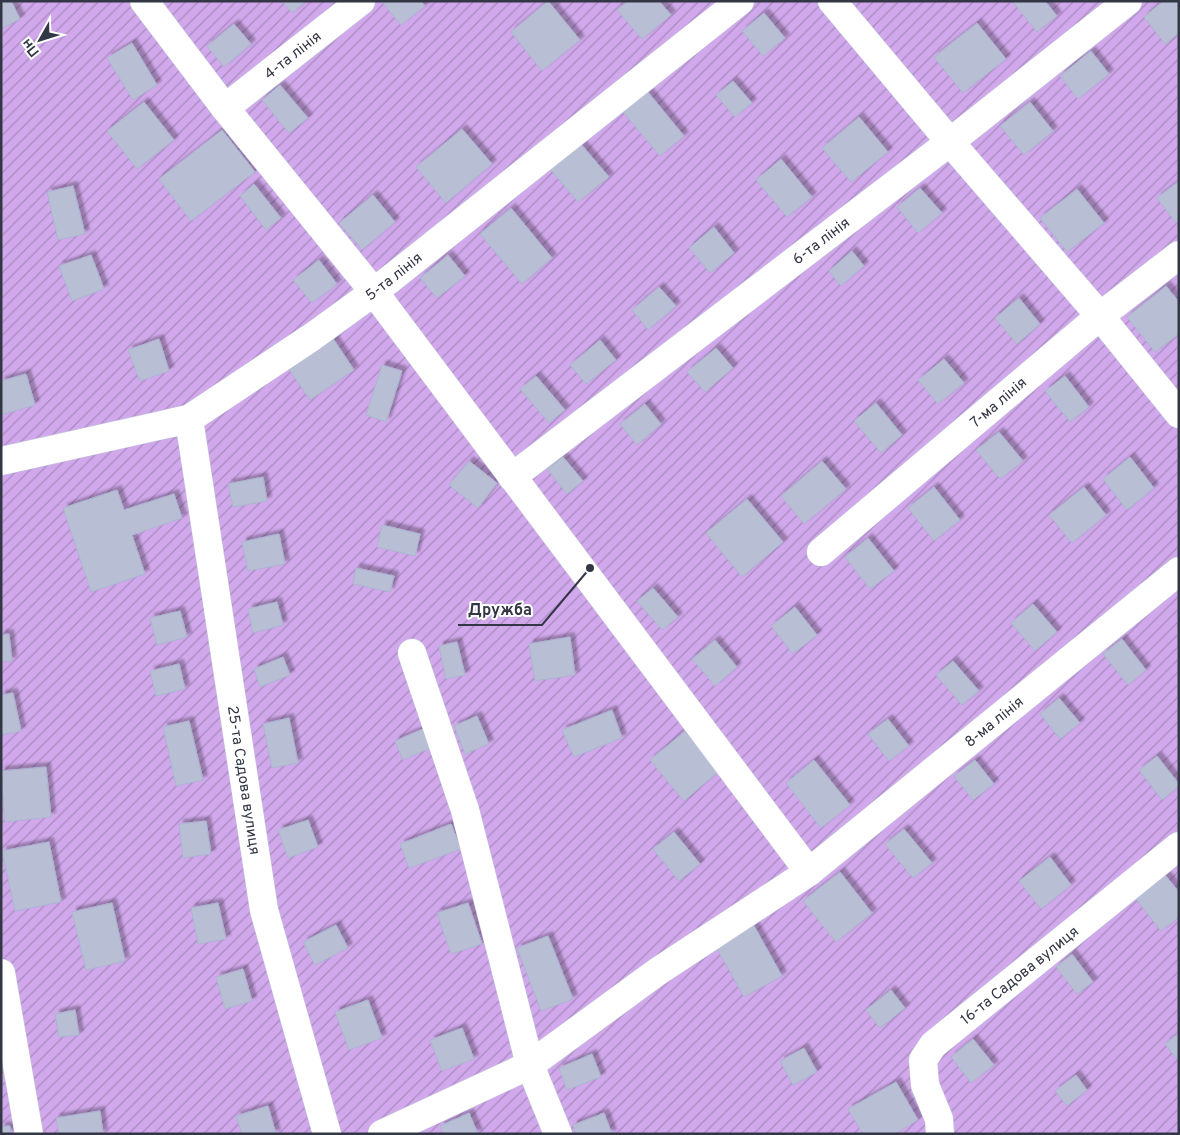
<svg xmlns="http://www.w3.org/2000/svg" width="1180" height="1135" font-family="Overpass,sans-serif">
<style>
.garden{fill:url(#garden-furrows)}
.building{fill:#b8bfd5;stroke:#abb4d1;filter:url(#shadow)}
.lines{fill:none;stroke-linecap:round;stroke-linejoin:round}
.minor-casing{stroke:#c2c7dd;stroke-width:29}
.minor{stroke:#fff;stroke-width:28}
.labels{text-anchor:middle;stroke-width:4;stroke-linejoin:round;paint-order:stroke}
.street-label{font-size:15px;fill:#333745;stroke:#fff}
.leader{fill:none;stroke:#333745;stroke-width:2}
.callout-dot{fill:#333745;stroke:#fff;stroke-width:2}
.callout-label{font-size:16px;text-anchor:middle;font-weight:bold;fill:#333745;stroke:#fff;stroke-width:4;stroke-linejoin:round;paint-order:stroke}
</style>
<defs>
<pattern id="garden-furrows" width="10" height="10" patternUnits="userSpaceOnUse" patternTransform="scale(1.25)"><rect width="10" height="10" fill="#d0a8eb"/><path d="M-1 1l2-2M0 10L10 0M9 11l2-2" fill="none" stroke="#a98ac0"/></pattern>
<filter id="shadow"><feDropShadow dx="4.5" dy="-4.5" stdDeviation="1" flood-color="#0004"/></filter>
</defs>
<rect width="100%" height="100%" fill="#e3e6f3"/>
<rect class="garden" x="1" y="1" width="1178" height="1133"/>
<g class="building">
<path d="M1,1H11L20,19L1,29Z"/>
<path d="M282,1H306L292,13Z"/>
<path d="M383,1H421L425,6L401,25L382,2Z"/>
<path d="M548,1L580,40L542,71L511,32Z"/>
<path d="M628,1H659L671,15L642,39L617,10Z"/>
<path d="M1012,1H1045L1057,16L1037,32Z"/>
<path d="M1163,1H1179V33L1165,44L1144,17Z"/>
<path d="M764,13L785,38L763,56L742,31Z"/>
<path d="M977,23L1006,59L963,93L934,57Z"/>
<path d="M234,24L251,44L224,67L207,46Z"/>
<path d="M132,43L157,85L133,100L107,58Z"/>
<path d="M1091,51L1109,74L1078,99L1060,76Z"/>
<path d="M733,81L752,103L735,117L716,95Z"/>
<path d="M280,85L308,118L289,133L262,100Z"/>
<path d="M643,86L684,136L660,156L618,106Z"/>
<path d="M144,102L174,140L137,169L107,131Z"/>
<path d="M1030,102L1053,131L1024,155L1000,126Z"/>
<path d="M859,117L888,152L851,182L822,148Z"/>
<path d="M462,129L492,164L446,203L416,167Z"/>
<path d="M222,130L255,172L191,221L159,179Z"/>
<path d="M580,143L609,177L578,202L549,168Z"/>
<path d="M781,159L812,197L787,217L756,180Z"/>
<path d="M1179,181V221L1176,223L1157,198Z"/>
<path d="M254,184L281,218L266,230L240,196Z"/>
<path d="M73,186L85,234L58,240L47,192Z"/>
<path d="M920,188L942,213L918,233L897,207Z"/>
<path d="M1077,189L1104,223L1067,252L1040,218Z"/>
<path d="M373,195L395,222L362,250L339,223Z"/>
<path d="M511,208L552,258L522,284L480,234Z"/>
<path d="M714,227L734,253L710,273L689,248Z"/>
<path d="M852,251L864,266L841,286L829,271Z"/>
<path d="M91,255L104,289L72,301L59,266Z"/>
<path d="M448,255L465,276L437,298L420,278Z"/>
<path d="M319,260L337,284L312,303L293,280Z"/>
<path d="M1166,286L1179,302V334L1155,352L1127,317Z"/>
<path d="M659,287L676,306L648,330L632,310Z"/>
<path d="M1019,298L1040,324L1017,344L995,318Z"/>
<path d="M330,334L354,370L310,400L286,365Z"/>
<path d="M159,339L169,371L140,381L128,350Z"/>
<path d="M600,340L616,360L586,384L570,365Z"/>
<path d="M716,348L733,368L705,392L687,372Z"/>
<path d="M944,359L964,383L938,404L918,380Z"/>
<path d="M382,365L402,371L386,422L366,415Z"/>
<path d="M26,374L35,405L1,415V381Z"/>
<path d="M536,376L565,410L549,423L520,389Z"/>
<path d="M1065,376L1089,407L1070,422L1045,391Z"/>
<path d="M876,403L902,435L881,453L854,421Z"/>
<path d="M645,404L661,424L637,445L620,424Z"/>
<path d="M999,432L1023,461L1000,479L976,450Z"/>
<path d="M563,457L583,481L567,494L547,469Z"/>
<path d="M1130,457L1154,488L1127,510L1103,479Z"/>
<path d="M469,461L497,483L478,508L449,485Z"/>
<path d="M822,461L846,489L804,524L781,496Z"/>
<path d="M263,477L267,501L233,507L228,484Z"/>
<path d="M934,487L960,520L934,541L908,508Z"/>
<path d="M1084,487L1106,515L1072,543L1049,515Z"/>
<path d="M117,490L124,510L174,494L182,518L132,535L145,574L91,592L63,508Z"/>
<path d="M747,499L783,542L742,577L706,533Z"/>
<path d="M382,525L420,534L415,556L377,547Z"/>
<path d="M279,534L285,564L248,571L242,542Z"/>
<path d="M868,538L894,571L870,589L845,557Z"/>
<path d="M356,568L394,576L390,592L353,584Z"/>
<path d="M653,588L678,617L662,630L637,601Z"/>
<path d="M277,602L283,625L253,633L248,609Z"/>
<path d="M1033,604L1057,632L1035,651L1011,623Z"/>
<path d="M795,607L817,635L793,654L771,626Z"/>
<path d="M180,611L187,637L157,645L150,618Z"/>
<path d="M9,634L12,661L1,662V635Z"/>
<path d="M570,637L575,675L535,681L529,644Z"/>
<path d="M1122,639L1146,670L1128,685L1103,654Z"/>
<path d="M715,640L737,667L715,686L692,659Z"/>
<path d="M457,642L465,675L446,679L439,646Z"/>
<path d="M283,657L290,675L260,687L254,669Z"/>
<path d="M953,661L979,691L962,705L936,675Z"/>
<path d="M179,664L185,689L156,696L150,671Z"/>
<path d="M13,693L21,731L1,735V695Z"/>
<path d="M1059,698L1080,723L1060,739L1040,714Z"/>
<path d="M612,710L622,738L574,757L562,730Z"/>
<path d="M477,716L489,744L465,754L454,726Z"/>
<path d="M289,718L298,763L272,768L263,724Z"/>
<path d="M888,719L909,746L889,761L868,734Z"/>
<path d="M189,721L203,780L176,786L163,727Z"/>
<path d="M425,728L433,747L403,760L395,741Z"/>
<path d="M685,731L718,772L684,801L650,760Z"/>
<path d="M1157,756L1179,784V786L1162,800L1139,770Z"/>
<path d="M814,760L850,805L821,828L786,783Z"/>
<path d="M975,760L994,784L973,800L954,776Z"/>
<path d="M46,767L51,817L5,822L1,771Z"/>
<path d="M308,820L318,847L288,858L278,830Z"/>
<path d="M206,821L211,854L183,858L179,824Z"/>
<path d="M451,824L461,849L409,868L400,844Z"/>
<path d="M904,829L932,863L913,878L885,844Z"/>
<path d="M674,832L700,864L679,881L653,849Z"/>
<path d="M49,842L61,902L15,911L2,851Z"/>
<path d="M1050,857L1071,885L1041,909L1019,881Z"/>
<path d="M840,872L872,913L836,942L803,901Z"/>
<path d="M1165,875L1179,892V917L1161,931L1135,898Z"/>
<path d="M112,903L125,961L86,970L72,912Z"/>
<path d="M218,903L226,939L198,944L191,908Z"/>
<path d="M468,903L482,944L451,954L437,913Z"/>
<path d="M753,924L782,976L744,997L715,945Z"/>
<path d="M336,925L348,948L315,965L303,942Z"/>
<path d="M548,936L573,999L541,1011L517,948Z"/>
<path d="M1072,954L1093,982L1077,994L1056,967Z"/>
<path d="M243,969L252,1001L225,1009L216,977Z"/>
<path d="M891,990L905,1008L880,1028L866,1010Z"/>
<path d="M368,1000L382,1038L349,1050L335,1012Z"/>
<path d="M75,1010L79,1035L59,1037L55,1014Z"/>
<path d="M462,1028L474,1059L442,1071L430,1040Z"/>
<path d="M1179,1033V1062L1165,1044Z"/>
<path d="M973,1039L994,1065L971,1083L951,1057Z"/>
<path d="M804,1048L817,1072L793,1085L780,1061Z"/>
<path d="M592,1054L601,1077L567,1090L559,1068Z"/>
<path d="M1076,1075L1087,1090L1067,1106L1055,1091Z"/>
<path d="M896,1082L918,1120L895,1134H863L848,1109Z"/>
<path d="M268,1106L276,1134H242L236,1116Z"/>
<path d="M100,1111L103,1134H59L56,1118Z"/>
<path d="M469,1113L478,1134H443L440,1126Z"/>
<path d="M604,1113L612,1134H576L573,1125Z"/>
<path d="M10,1126L11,1134H1V1127Z"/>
</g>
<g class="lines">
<g class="minor-casing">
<g id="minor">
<path d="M144,1L225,108L374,292L809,872"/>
<path d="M832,1L950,142L1100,316L1179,414"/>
<path id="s1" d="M225,108L361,1"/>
<path id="s2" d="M171,423L189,419L312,337L374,292L740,1"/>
<path id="s3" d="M1,461L189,419L264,910L327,1134"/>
<path id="s4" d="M512,477L950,142L1128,1"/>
<path id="s5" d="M821,552L1100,316L1179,255"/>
<path d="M412,653L465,810L530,1065L558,1134"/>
<path d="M1,973L29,1134"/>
<path id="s6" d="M382,1134L530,1065L657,972L809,872L1179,571"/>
<path id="s7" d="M940,1134L939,1119L925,1085L923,1060L933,1045L1179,846"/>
</g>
</g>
<use href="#minor" class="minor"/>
</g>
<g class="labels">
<g class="street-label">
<text dy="5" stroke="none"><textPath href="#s1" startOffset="86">4-та лінія</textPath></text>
<text dy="5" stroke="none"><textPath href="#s4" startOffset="389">6-та лінія</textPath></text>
<text dy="5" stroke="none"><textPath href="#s2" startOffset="268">5-та лінія</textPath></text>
<text dy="5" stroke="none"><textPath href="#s5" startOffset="232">7-ма лінія</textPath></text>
<text dy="5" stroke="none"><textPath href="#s6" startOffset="741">8-ма лінія</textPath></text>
<text dy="5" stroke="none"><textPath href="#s3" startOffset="558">25-та Садова вулиця</textPath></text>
<text dy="5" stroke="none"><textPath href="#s7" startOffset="206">16-та Садова вулиця</textPath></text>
</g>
</g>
<path class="leader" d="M590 568L542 625H458"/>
<circle class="callout-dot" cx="590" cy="568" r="5"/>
<g class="callout-label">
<text x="500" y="615">Дружба</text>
</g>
<rect width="1180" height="1135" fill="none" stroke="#333745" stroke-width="5"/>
<g transform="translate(40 40) rotate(231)" stroke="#ffffff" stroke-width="4" paint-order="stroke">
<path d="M0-4L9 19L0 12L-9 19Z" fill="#333745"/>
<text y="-8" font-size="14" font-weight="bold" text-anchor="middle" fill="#333745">Пн</text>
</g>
</svg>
